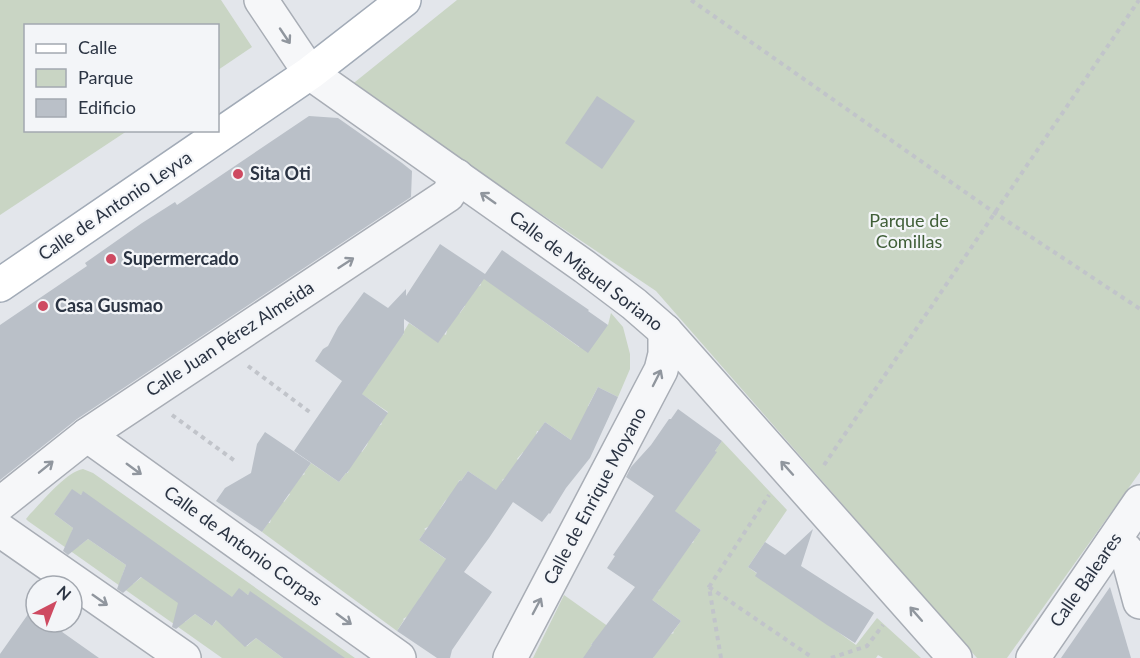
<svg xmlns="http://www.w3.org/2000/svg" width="1140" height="658" font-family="Lato,sans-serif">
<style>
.green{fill:#c9d5c4}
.building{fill:#bac0c8}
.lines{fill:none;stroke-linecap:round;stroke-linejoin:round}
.minor-casing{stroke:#a8adb5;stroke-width:36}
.major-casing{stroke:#a2abb7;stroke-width:36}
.path{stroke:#c1c4ca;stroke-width:4;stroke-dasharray:4.5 4.5;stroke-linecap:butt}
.minor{stroke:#f6f7f9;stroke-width:33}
.major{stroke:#fff;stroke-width:33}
.oneway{stroke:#90969e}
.poi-dot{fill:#ce4a61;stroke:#f3f5f8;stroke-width:2}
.labels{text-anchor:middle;stroke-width:4.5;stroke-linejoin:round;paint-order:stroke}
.poi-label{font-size:18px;font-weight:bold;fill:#2b3443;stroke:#f3f5f8;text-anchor:start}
.street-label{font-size:18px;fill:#2b3443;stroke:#f3f5f8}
.park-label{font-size:18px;fill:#405f38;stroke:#f3f5f8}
</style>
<rect width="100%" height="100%" fill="#e3e6eb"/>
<g class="green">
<path d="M0,0H221L252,47L218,70V26H26V130L127,131L0,215Z"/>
<path d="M457,0H1140V472L1007,658H977L656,291L350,86Z"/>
<path d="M486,275L543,321L579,347L608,325L611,313L623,327L630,354V369L618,397L598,387L588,406L609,416L590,453L545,422L539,431H537L534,442L526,454L523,452L517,459L520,462L513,473L502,480L503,481L497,491L468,471L461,481L459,480L457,492L445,501L440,509L443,511L435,523L424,529L426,530L419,540L447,560L440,571L438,570C434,588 428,585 419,599L422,601L413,613L403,619L404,620L397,631L262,532L268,523H270L273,511L281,500L284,502L290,494L287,492L295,479L305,474L304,473L311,463L339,482L346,473H348L350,462L358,450L362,452L367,445L372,430L382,424L381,423L388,412L360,393L369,384L371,372L393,340L404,334L403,333L409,323L438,342L444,334L446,335L449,322L457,311L460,313L465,306L462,303L471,291L481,285L480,283Z"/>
<path d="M722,441L787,510L748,567L856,645L877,618L921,658H883L878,655L876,658H653L663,637L674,633L673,632L681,621L651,599L657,591H659L663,576L670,566L674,568L679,561L684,547L694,542L693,541L701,530L673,510L716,452L715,451Z"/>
<path d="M83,469L93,473L355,658H337L339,654L250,592L248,595L239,589L230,601L83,492L81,495L72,490L54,514L73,528L69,539L79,546L88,539L126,565L122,576L133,584L142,577L179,602L185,622L195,614L212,626L221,614L241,643L247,646L256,638L283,658H222L28,521L26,519L30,514C43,501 66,472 83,469Z"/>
<path d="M564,595L609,627L601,639L591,644L592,645L589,658H533Z"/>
</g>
<g class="building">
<path d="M597,96L635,121L602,169L565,143Z"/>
<path d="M309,116L338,118L402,163L412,171L411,197L77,419L0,480V325L87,266L85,263L142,223L175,202L177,205Z"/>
<path d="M440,244L485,274L502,250L589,310L588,311L608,325L588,353L484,279L438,343L404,319V333L362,394L388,413L347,473H346L339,482L294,451L342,381L315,361L323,349L328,346L338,327L364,292L388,308L406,289V296Z"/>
<path d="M598,387L618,397L590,458L566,488L550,514L549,513L542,522L513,502L489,538L464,572L492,592L452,650L450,658H437L397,631L446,559L419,540L460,480L461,481L468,471L496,490L545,422L571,440Z"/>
<path d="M678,409L722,441L715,451L717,452L675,511L701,530L652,600L651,599L681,621L653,658H583L592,645H591L635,587L607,568L615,556L613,555L654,496L626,477L631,467L651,445L669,419H671Z"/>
<path d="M265,432L311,463L262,532L216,501L225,488L251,473L257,444Z"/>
<path d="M72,489L81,495L83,491L232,597L239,588L248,595L250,591L345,658H283L256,638L245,647L216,620L212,626L195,614L176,629L172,627L178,603L141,577L123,593L117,589L126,565L88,539L68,555L63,551L73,528L54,514Z"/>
<path d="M813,529L801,566L874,613L855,643L827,625L755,576L757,573L748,567L765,542L785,555Z"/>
<path d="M1110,587L1131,658H1061Z"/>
<path d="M31,610L36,614V622H48L99,658H0V654Z"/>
</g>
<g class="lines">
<g class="minor-casing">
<g id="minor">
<path d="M261,0L310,73L585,267L634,304L665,331L955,658"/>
<path d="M87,435L399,658"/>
<path d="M0,504L87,435L448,195L457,176"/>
<path d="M0,530L184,658"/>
<path d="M1113,542L1126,550L1140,602"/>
<path d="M510,658L661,370L665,354V331"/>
<path d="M1033,658L1140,502"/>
</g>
</g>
<g class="major-casing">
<path id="major" d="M0,285L310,73L404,0"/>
</g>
<g class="path">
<path d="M691,0L995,213L1140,309"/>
<path d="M248,366L311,413"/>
<path d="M172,415L235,461"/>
<path d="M824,465L1139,0"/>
<path d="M709,587L769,495"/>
<path d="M721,658L709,587L813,658"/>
<path d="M831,658L867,646L883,625"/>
</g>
<use href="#minor" class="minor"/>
<use href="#major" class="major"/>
</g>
<defs><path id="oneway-shaft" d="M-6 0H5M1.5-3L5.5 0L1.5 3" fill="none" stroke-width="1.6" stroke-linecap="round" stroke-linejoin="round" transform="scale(1.5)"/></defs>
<g class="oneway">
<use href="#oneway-shaft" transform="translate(285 36) rotate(56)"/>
<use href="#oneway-shaft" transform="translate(488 198) rotate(-145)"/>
<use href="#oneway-shaft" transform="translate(346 263) rotate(-33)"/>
<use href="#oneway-shaft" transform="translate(657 378) rotate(-63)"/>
<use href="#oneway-shaft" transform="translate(46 467) rotate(-39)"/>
<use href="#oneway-shaft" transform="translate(787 468) rotate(-132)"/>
<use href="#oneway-shaft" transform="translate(134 469) rotate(36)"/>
<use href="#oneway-shaft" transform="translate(100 600) rotate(35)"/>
<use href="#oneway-shaft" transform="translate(537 606) rotate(-62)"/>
<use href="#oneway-shaft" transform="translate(916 614) rotate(-131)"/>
<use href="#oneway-shaft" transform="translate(344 619) rotate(36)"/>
</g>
<g class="poi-dot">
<circle cx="238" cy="174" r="6"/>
<circle cx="111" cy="259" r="6"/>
<circle cx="43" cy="306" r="6"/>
</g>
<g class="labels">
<g class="poi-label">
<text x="250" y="180">Sita Oti</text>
<text x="123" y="265">Supermercado</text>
<text x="55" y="312">Casa Gusmao</text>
</g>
<g class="street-label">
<text transform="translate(115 206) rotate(-34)" y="6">Calle de Antonio Leyva</text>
<text transform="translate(586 271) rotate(37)" y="6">Calle de Miguel Soriano</text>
<text transform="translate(230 339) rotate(-33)" y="6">Calle Juan Pérez Almeida</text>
<text transform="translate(595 496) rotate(-62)" y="6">Calle de Enrique Moyano</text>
<text transform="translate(243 546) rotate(36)" y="6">Calle de Antonio Corpas</text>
<text transform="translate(1086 580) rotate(-55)" y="6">Calle Baleares</text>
</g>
<g class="park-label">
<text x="909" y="227">Parque de<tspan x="909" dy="21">Comillas</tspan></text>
</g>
</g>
<rect x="24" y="24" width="195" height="108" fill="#f3f5f8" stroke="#a3a8b0" stroke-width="1.5"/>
<rect x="36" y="44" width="30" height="9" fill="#ffffff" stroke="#a3a8b0" stroke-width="1.5"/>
<text x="78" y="54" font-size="18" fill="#2b3443">Calle</text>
<rect x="36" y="69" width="30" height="18" fill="#c9d5c4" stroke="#a3a8b0" stroke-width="1.5"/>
<text x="78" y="84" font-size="18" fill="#2b3443">Parque</text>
<rect x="36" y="99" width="30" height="18" fill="#bac0c8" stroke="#a3a8b0" stroke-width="1.5"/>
<text x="78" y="114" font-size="18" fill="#2b3443">Edificio</text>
<g transform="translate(54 604) rotate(42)"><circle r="28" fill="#f3f5f8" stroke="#a3a8b0" stroke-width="1.5"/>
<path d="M0-4.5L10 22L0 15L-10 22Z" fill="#ce4a61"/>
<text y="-9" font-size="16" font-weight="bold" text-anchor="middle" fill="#2b3443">N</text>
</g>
</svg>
